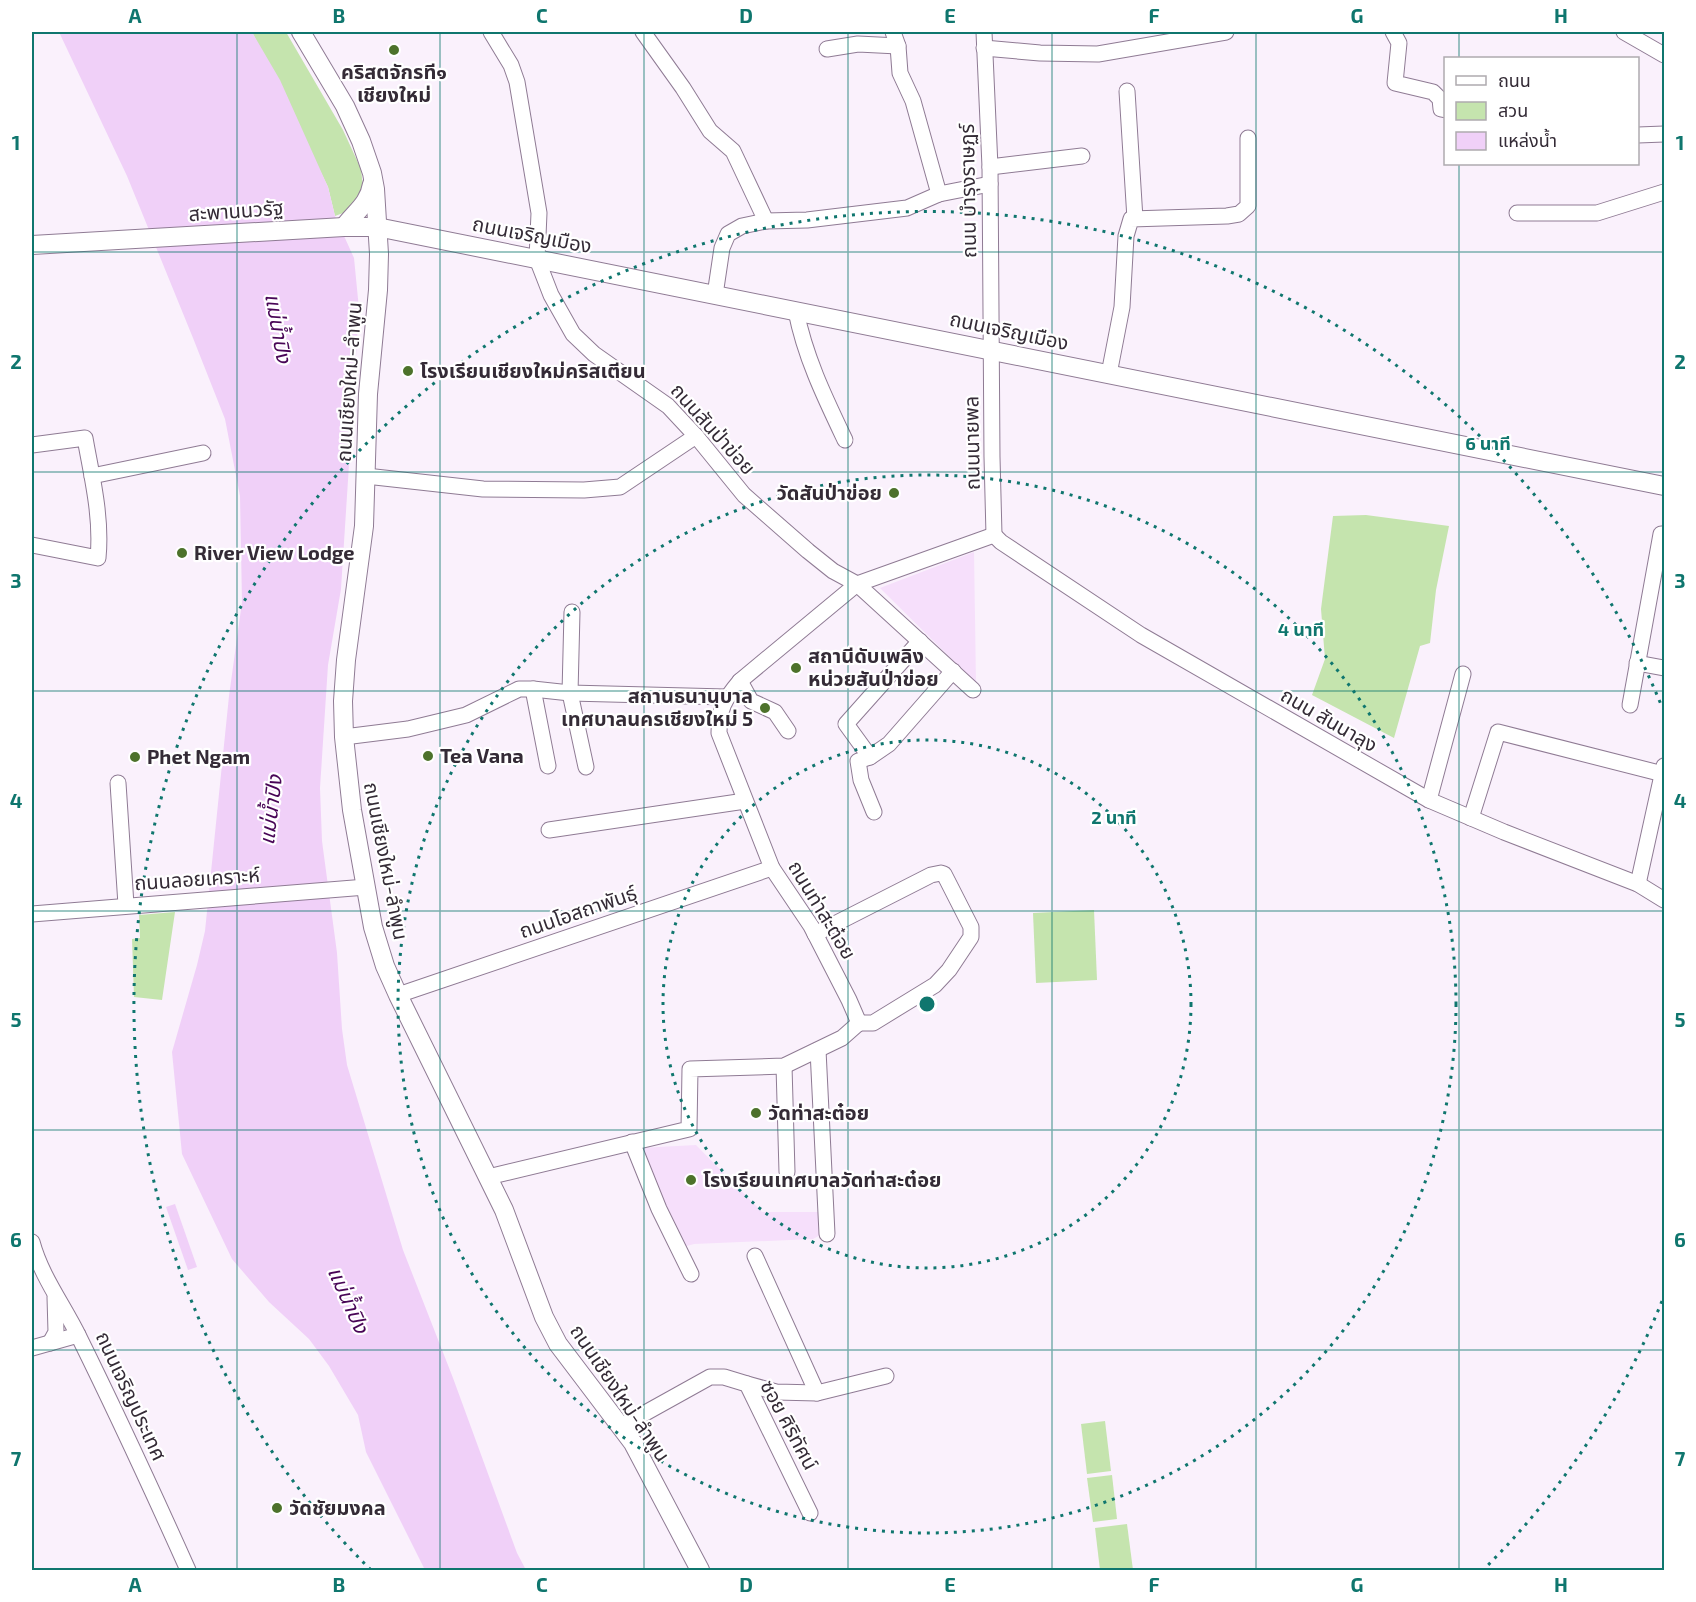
<svg xmlns="http://www.w3.org/2000/svg" width="1696" height="1602" font-family="'Exo 2','Noto Sans Thai',sans-serif">
<style>
.built{fill:#f6dffb}
.green{fill:#c5e4ae}
.water{fill:#f0d0f8}
.lines{fill:none;stroke-linecap:round;stroke-linejoin:round}
.minor-casing{stroke:#8f7b94;stroke-width:17}
.major-casing{stroke:#8f7b94;stroke-width:20}
.minor{stroke:#fff;stroke-width:15}
.major{stroke:#fff;stroke-width:18}
.grid{fill:none;stroke:#0f766e;stroke-width:1.5;stroke-opacity:0.55}
.ring{fill:none;stroke:#0f766e;stroke-width:3;stroke-dasharray:3 6}
.poi-dot{fill:#4d722b;stroke:#fff;stroke-width:2}
.labels{text-anchor:middle;stroke-width:4.5;stroke-linejoin:round;paint-order:stroke}
.poi-label{font-size:20px;font-weight:bold;fill:#342b36;stroke:#fff;text-anchor:start}
.street-label{font-size:20px;fill:#342b36;stroke:#fff}
.water-label{font-size:21px;font-style:italic;fill:#480556;stroke:#fff}
.centre{fill:#0f766e;stroke:#fff;stroke-width:3}
.ring-label{font-size:18px;text-anchor:middle;font-weight:bold;fill:#0f766e;stroke:#fff;stroke-width:4.5;stroke-linejoin:round;paint-order:stroke}
.neatline{fill:none;stroke:#0f766e;stroke-width:2}
.grid-label{font-size:20px;text-anchor:middle;font-weight:bold;fill:#0f766e}
</style>
<rect width="100%" height="100%" fill="#faf1fc"/>
<g class="built">
<path d="M974,552L976,683L880,588Z"/>
<path d="M696,1145L762,1212H822L824,1233L813,1239L694,1244L679,1248L639,1148Z"/>
</g>
<g class="green">
<path d="M252,32H286L343,130L361,169L365,205L335,216L328,187Z"/>
<path d="M1366,515L1449,526L1436,590L1430,643L1420,646L1394,738L1312,695L1325,659L1321,609L1333,516Z"/>
<path d="M1094,910L1097,980L1036,983L1033,913Z"/>
<path d="M175,912L162,1000L134,997L132,939L140,938L139,915Z"/>
<path d="M1105,1421L1111,1471L1087,1474L1081,1424Z"/>
<path d="M1112,1475L1117,1519L1093,1522L1087,1478Z"/>
<path d="M1127,1524L1133,1570H1100L1095,1528Z"/>
</g>
<g class="water">
<path d="M59,32H252L280,80L328,187L335,216L354,258L359,309L341,589L328,665L320,788L322,841L337,953L342,1029L347,1065L403,1250L453,1378L517,1553L526,1570H425L366,1452L358,1415L329,1366L309,1339L269,1302L232,1259L182,1154L172,1052L197,965L205,931L229,696L242,602L240,496L225,419L193,338L127,176Z"/>
<path d="M175,1204L197,1267L188,1270L166,1207Z"/>
</g>
<g class="lines">
<g class="minor-casing">
<g id="minor">
<path d="M491,32L511,65L517,82L539,213L537,259L551,295L573,334L594,354L668,406L696,436L744,495L808,551L833,571L857,584L973,690"/>
<path d="M643,32L683,88L710,131L733,151L766,221"/>
<path d="M893,32L898,46L900,73L913,101L939,194"/>
<path d="M984,32L990,167L992,457L994,535"/>
<path d="M1393,32L1399,43L1395,83L1433,92L1440,99L1441,109L1446,110"/>
<path d="M1624,32L1664,55"/>
<path d="M984,48L1040,53L1098,54L1226,32"/>
<path d="M827,49L858,44L898,46"/>
<path d="M1127,91L1135,219"/>
<path d="M1638,135L1664,134"/>
<path d="M990,167L1082,156"/>
<path d="M1517,213H1597L1664,192"/>
<path d="M715,295L722,248L728,234L742,226L766,221L807,220L907,208L939,194L990,184"/>
<path d="M796,311C805,357 825,398 845,440"/>
<path d="M1109,374L1122,307L1126,236L1131,219L1227,216L1239,214L1248,206V138"/>
<path d="M32,445L85,438C92,478 102,517 98,558L32,545"/>
<path d="M92,476L203,453"/>
<path d="M366,476L483,489L584,490L620,487L696,436"/>
<path d="M994,535L1001,542L1141,635L1429,800L1504,832L1638,884L1664,900"/>
<path d="M572,612L570,693L586,767"/>
<path d="M920,641L846,724L870,757L889,744L953,671"/>
<path d="M1637,663L1664,668"/>
<path d="M740,681L751,701L775,712L788,731"/>
<path d="M533,689L548,766"/>
<path d="M1630,705L1661,534H1664"/>
<path d="M344,737L408,729L466,715L519,689H533L570,693L726,697"/>
<path d="M870,757L858,761L861,780L874,812"/>
<path d="M118,783L126,905"/>
<path d="M1429,800L1463,674"/>
<path d="M1471,818L1498,732L1663,774"/>
<path d="M549,830L745,801"/>
<path d="M1638,884L1664,766"/>
<path d="M32,914L366,887"/>
<path d="M815,934L931,875L941,873L944,874L971,927V937L949,970L935,985L873,1023H859"/>
<path d="M398,995L772,868"/>
<path d="M859,1023L849,1000L811,926L772,868L719,733C719,708 724,700 740,681L857,584L994,535"/>
<path d="M818,1050L827,1234"/>
<path d="M784,1066L787,1172"/>
<path d="M632,1142L659,1209L691,1274"/>
<path d="M488,1177L689,1129L690,1069L784,1066L842,1038L859,1023"/>
<path d="M32,1242C41,1276 64,1306 79,1337C117,1414 153,1492 188,1570"/>
<path d="M755,1256L817,1393"/>
<path d="M50,1343L56,1332L55,1297"/>
<path d="M32,1348L78,1335"/>
<path d="M747,1384L776,1392L817,1393L886,1376"/>
<path d="M620,1427L710,1377H724L747,1384L810,1513"/>
</g>
</g>
<g class="major-casing">
<g id="major">
<path d="M301,32L345,106L361,141L372,173L375,189L379,254L378,290L368,394L364,526L346,660L343,701L344,737L352,810L373,927L385,966L398,995L504,1210L544,1317L558,1344L633,1443L700,1570"/>
<path d="M344,227C355,212 369,204 372,184"/>
<path d="M32,245L344,227H377L1664,486"/>
</g>
</g>
<use href="#minor" class="minor"/>
<use href="#major" class="major"/>
</g>
<path class="grid" d="M237,32V1570M440,32V1570M644,32V1570M848,32V1570M1052,32V1570M1256,32V1570M1459,32V58M1459,164V1570M32,252H1664M32,472H1664M32,691H1664M32,911H1664M32,1130H1664M32,1350H1664"/>
<g class="ring">
<circle cx="927" cy="1004" r="264"/>
<circle cx="927" cy="1004" r="529"/>
<path d="M1662 1301A793 793 0 0 1 1483 1570M371 1570A793 793 0 1 1 1662 707"/>
</g>
<g class="poi-dot">
<circle cx="394" cy="50" r="6"/>
<circle cx="408" cy="371" r="6"/>
<circle cx="894" cy="493" r="6"/>
<circle cx="182" cy="553" r="6"/>
<circle cx="796" cy="668" r="6"/>
<circle cx="765" cy="708" r="6"/>
<circle cx="428" cy="756" r="6"/>
<circle cx="135" cy="757" r="6"/>
<circle cx="756" cy="1113" r="6"/>
<circle cx="691" cy="1180" r="6"/>
<circle cx="277" cy="1508" r="6"/>
</g>
<g class="labels">
<g class="poi-label">
<text x="394" y="79" text-anchor="middle">คริสตจักรที๑<tspan x="394" dy="23">เชียงใหม่</tspan></text>
<text x="420" y="378">โรงเรียนเชียงใหม่คริสเตียน</text>
<text x="882" y="500" text-anchor="end">วัดสันป่าข่อย</text>
<text x="194" y="560">River View Lodge</text>
<text x="808" y="663">สถานีดับเพลิง<tspan x="808" dy="23">หน่วยสันป่าข่อย</tspan></text>
<text x="753" y="703" text-anchor="end">สถานธนานุบาล<tspan x="753" dy="23">เทศบาลนครเชียงใหม่ 5</tspan></text>
<text x="440" y="763">Tea Vana</text>
<text x="147" y="764">Phet Ngam</text>
<text x="768" y="1120">วัดท่าสะต๋อย</text>
<text x="703" y="1187">โรงเรียนเทศบาลวัดท่าสะต๋อย</text>
<text x="289" y="1515">วัดชัยมงคล</text>
</g>
<g class="street-label">
<text transform="translate(968 191) rotate(-91)" y="7">ถนน บำรุงราษฏร์</text>
<text transform="translate(236 211) rotate(-4)" y="7">สะพานนวรัฐ</text>
<text transform="translate(532 235) rotate(11)" y="7">ถนนเจริญเมือง</text>
<text transform="translate(1009 331) rotate(12)" y="7">ถนนเจริญเมือง</text>
<text transform="translate(349 382) rotate(-86)" y="7">ถนนเชียงใหม่-ลำพูน</text>
<text transform="translate(713 429) rotate(48)" y="7">ถนนสันป่าข่อย</text>
<text transform="translate(972 443) rotate(-91)" y="7">ถนนนายพล</text>
<text transform="translate(1329 720) rotate(30)" y="7">ถนน สันนาลุง</text>
<text transform="translate(386 861) rotate(79)" y="7">ถนนเชียงใหม่-ลำพูน</text>
<text transform="translate(197 879) rotate(-4)" y="7">ถนนลอยเคราะห์</text>
<text transform="translate(822 910) rotate(59)" y="7">ถนนท่าสะต๋อย</text>
<text transform="translate(578 912) rotate(-19)" y="7">ถนนโอสถาพันธุ์</text>
<text transform="translate(620 1393) rotate(56)" y="7">ถนนเชียงใหม่-ลำพูน</text>
<text transform="translate(131 1396) rotate(65)" y="7">ถนนเจริญประเทศ</text>
<text transform="translate(789 1425) rotate(62)" y="7">ซอย ศิริทัศน์</text>
</g>
<g class="water-label">
<text transform="translate(278 328) rotate(80)" y="7">แม่น้ำปิง</text>
<text transform="translate(271 810) rotate(-83)" y="7">แม่น้ำปิง</text>
<text transform="translate(348 1300) rotate(66)" y="7">แม่น้ำปิง</text>
</g>
</g>
<circle cx="927" cy="1004" r="9" class="centre"/>
<g class="ring-label">
<text x="1488" y="450">6 นาที</text>
<text x="1301" y="636">4 นาที</text>
<text x="1114" y="824">2 นาที</text>
</g>
<rect width="1696" height="1602" fill="none" stroke="#ffffff" stroke-width="66"/>
<rect x="1444" y="57" width="195" height="108" fill="#ffffff" stroke="#aeaaaf" stroke-width="1.5"/>
<rect x="1456" y="76" width="30" height="9" fill="#ffffff" stroke="#aeaaaf" stroke-width="1.5"/>
<text x="1498" y="87" font-size="18" fill="#342b36">ถนน</text>
<rect x="1456" y="102" width="30" height="18" fill="#c5e4ae" stroke="#aeaaaf" stroke-width="1.5"/>
<text x="1498" y="117" font-size="18" fill="#342b36">สวน</text>
<rect x="1456" y="132" width="30" height="18" fill="#f0d0f8" stroke="#aeaaaf" stroke-width="1.5"/>
<text x="1498" y="147" font-size="18" fill="#342b36">แหล่งน้ำ</text>
<rect x="33" y="33" width="1630" height="1536" class="neatline"/>
<g class="grid-label">
<text x="135" y="23">A</text>
<text x="339" y="23">B</text>
<text x="542" y="23">C</text>
<text x="746" y="23">D</text>
<text x="950" y="23">E</text>
<text x="1154" y="23">F</text>
<text x="1357" y="23">G</text>
<text x="1561" y="23">H</text>
<text x="16" y="150">1</text>
<text x="1680" y="150">1</text>
<text x="16" y="369">2</text>
<text x="1680" y="369">2</text>
<text x="16" y="588">3</text>
<text x="1680" y="588">3</text>
<text x="16" y="808">4</text>
<text x="1680" y="808">4</text>
<text x="16" y="1027">5</text>
<text x="1680" y="1027">5</text>
<text x="16" y="1247">6</text>
<text x="1680" y="1247">6</text>
<text x="16" y="1466">7</text>
<text x="1680" y="1466">7</text>
<text x="135" y="1592">A</text>
<text x="339" y="1592">B</text>
<text x="542" y="1592">C</text>
<text x="746" y="1592">D</text>
<text x="950" y="1592">E</text>
<text x="1154" y="1592">F</text>
<text x="1357" y="1592">G</text>
<text x="1561" y="1592">H</text>
</g>
</svg>
